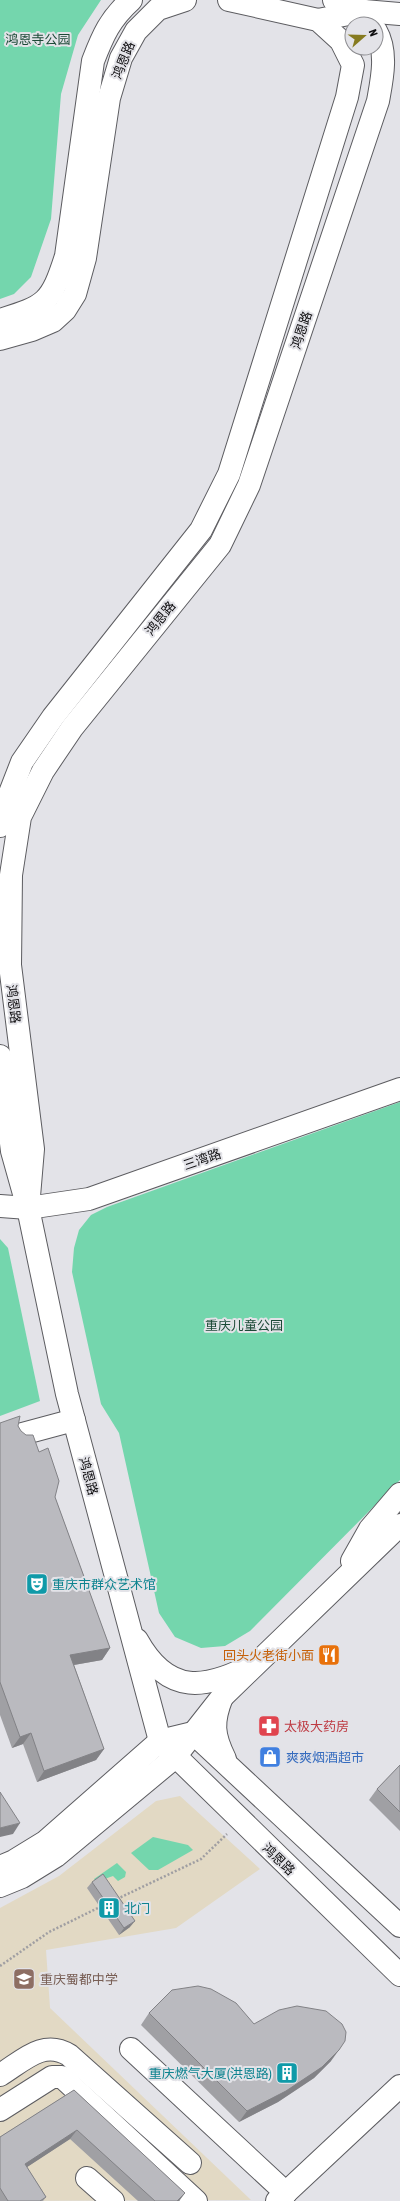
<svg xmlns="http://www.w3.org/2000/svg" width="400" height="2201" font-family="'Asap Condensed','Noto Sans SC',sans-serif">
<style>
.education{fill:#e2d9c4}
.green{fill:#74d6ad}
.lines{fill:none;stroke-linecap:round;stroke-linejoin:round}
.minor-casing{stroke:#5c5c60;stroke-width:24}
.major-casing{stroke:#5c5c60;stroke-width:24}
.path{stroke:#9f9ea2;stroke-width:2.5;stroke-dasharray:2 2;stroke-linecap:butt}
.minor{stroke:#fff;stroke-width:22}
.major{stroke:#fff;stroke-width:22}
.wall{fill:#a0a0a4}
.shaded-wall{fill:#828286}
.building{fill:#bababf;stroke:#828286}
.labels{text-anchor:middle;stroke-width:4;stroke-linejoin:round;paint-order:stroke}
.park-label{font-size:13px;fill:#1c4a37;stroke:#e3e3e8}
.street-label{font-size:13px;fill:#0d0c0e;stroke:#e3e3e8}
.culture-label{font-size:13px;fill:#0d838f;stroke:#e3e3e8;text-anchor:start}
.food-label{font-size:13px;fill:#c56008;stroke:#e3e3e8;text-anchor:end}
.health-label{font-size:13px;fill:#be3a42;stroke:#e3e3e8;text-anchor:start}
.shop-label{font-size:13px;fill:#366cbe;stroke:#e3e3e8;text-anchor:start}
.education-label{font-size:13px;fill:#785e54;stroke:#e3e3e8;text-anchor:start}
</style>
<rect width="100%" height="100%" fill="#e3e3e8"/>
<path class="education" d="M180,1796L260,1869L176,1928L46,1950L50,2008L251,2200L0,2201V1908L59,1876L156,1801Z"/>
<g class="green">
<path d="M0,0H101L78,35L61,94L51,219L31,277L14,294L0,299Z"/>
<path d="M400,1102V1480L250,1631L225,1646L201,1648L175,1637L159,1613L119,1433L101,1404L72,1272L74,1248L79,1230L91,1215L107,1207Z"/>
<path d="M0,1239L8,1248L40,1401L0,1416Z"/>
<path d="M153,1837L188,1845L193,1850L158,1870H149L131,1853Z"/>
<path d="M117,1863L126,1872L125,1877L118,1881L113,1876L96,1882L94,1879Z"/>
</g>
<g class="lines">
<g class="minor-casing">
<g id="minor">
<path d="M318,20L364,11L400,14"/>
<path d="M0,1206L28,1208L89,1199L400,1089"/>
<path d="M22,1434L74,1420"/>
<path d="M352,1561L370,1529L400,1494"/>
<path d="M0,1867L14,1861L45,1842L160,1741"/>
<path d="M0,1886L22,1877L56,1856L174,1758L222,1697L400,1525"/>
<path d="M131,2049L286,2193"/>
<path d="M0,2075C23,2061 43,2039 69,2055L190,2163"/>
<path d="M0,2110L52,2077H62L196,2201"/>
<path d="M87,2178L113,2201"/>
<path d="M277,2201L400,2086"/>
</g>
</g>
<g class="major-casing">
<g id="major">
<path d="M334,0L364,11L372,24"/>
<path d="M0,320C46,306 51,303 66,256L93,61C103,35 110,19 131,0"/>
<path d="M0,339L32,330L53,321L65,310L75,294L85,258L109,98L121,58L136,31L158,9L185,0"/>
<path d="M0,826L3,811L22,762L53,717L201,530L229,474L347,97L353,65L341,41L318,20L229,0"/>
<path d="M0,1056L12,1151L28,1208L67,1394L160,1741L400,1975"/>
<path d="M28,1208L33,1149L10,965L11,875L20,817L43,771L72,728L220,545L249,485L378,101C382,79 388,52 376,31"/>
<path d="M137,1640C168,1696 206,1690 256,1663"/>
<path d="M222,1697C212,1722 213,1735 225,1759"/>
<path d="M160,1741L193,1733L400,1926"/>
</g>
</g>
<g class="path">
<path d="M117,1899L201,1859L227,1834"/>
<path d="M0,1966L49,1932L102,1906"/>
</g>
<use href="#minor" class="minor"/>
<use href="#major" class="major"/>
</g>
<g class="wall">
<path d="M0,1423L18,1426L55,1497L110,1648L102,1660L74,1665L104,1749L96,1760L37,1782L23,1744L12,1748L0,1715Z"/>
<path d="M400,1765V1831L369,1800L377,1789Z"/>
<path d="M92,1882L130,1927L119,1935L87,1888Z"/>
<path d="M149,2013L254,2024L331,2061L314,2078L278,2102L239,2122L141,2025Z"/>
<path d="M74,2090L185,2193L179,2201H138L70,2139L27,2167L46,2197L43,2201H0V2137Z"/>
</g>
<g class="shaded-wall">
<path d="M110,1648L102,1660L62,1667L70,1655Z"/>
<path d="M31,1733L23,1744L12,1748L20,1737Z"/>
<path d="M104,1749L96,1760L37,1782L44,1771Z"/>
<path d="M20,1823L13,1834L0,1837V1828Z"/>
<path d="M135,1921L130,1927L119,1935L124,1928Z"/>
<path d="M339,2050L331,2061L314,2078L278,2102L239,2122L247,2111Z"/>
<path d="M77,2130L70,2139L18,2173L25,2164Z"/>
<path d="M185,2193L179,2201H177Z"/>
</g>
<g class="building">
<path d="M20,1416L18,1426L21,1431L26,1435H33L39,1452L48,1448L59,1481L55,1497L110,1648L70,1655L104,1749L44,1771L31,1733L20,1737L0,1682V1423Z"/>
<path d="M400,1765V1812L377,1789Z"/>
<path d="M0,1792L20,1823L0,1828Z"/>
<path d="M103,1874L135,1921L124,1928L92,1882Z"/>
<path d="M198,1986L211,1989L236,2003L254,2024L279,2010L297,2006L326,2011L342,2024L346,2032L345,2041L339,2050L322,2067L286,2091L247,2111L149,2013L172,1990Z"/>
<path d="M74,2090L185,2193L177,2201H155L77,2130L25,2164L46,2197L40,2201H8L0,2188V2137Z"/>
</g>
<defs>
<g id="theatre-square" transform="scale(1.15)"><rect x="-9" y="-9" width="18" height="18" rx="4" fill="#0f9aa8" stroke="#e3e3e8"/><path d="M-5-5.5Q0-4 5-5.5V0Q5 5 0 6Q-5 5-5 0ZM-3.3-2.5H-1v1.5H-3.3ZM1-2.5H3.3v1.5H1ZM-2.8 1Q0 5.5 2.8 1Z" fill="#fff"/></g>
<g id="restaurant-square" transform="scale(1.15)"><rect x="-9" y="-9" width="18" height="18" rx="4" fill="#e8710a" stroke="#e3e3e8"/><path d="M-5-6h1v4h1v-4h1v4h1v-4h1v5L-1.5 .5V6h-2V.5L-5-1ZM5-6V6H3V1.5H1.5Q1.5-4 5-6Z" fill="#fff"/></g>
<g id="pharmacy-square" transform="scale(1.15)"><rect x="-9" y="-9" width="18" height="18" rx="4" fill="#e0444e" stroke="#e3e3e8"/><path d="M-2-6h4v4h4v4h-4v4h-4v-4h-4v-4h4Z" fill="#fff"/></g>
<g id="shop-square" transform="scale(1.15)"><rect x="-9" y="-9" width="18" height="18" rx="4" fill="#3f7fe0" stroke="#e3e3e8"/><path d="M-5-2.5h2.3a2.7 3.5 0 0 1 5.4 0H5L5.5 6h-11ZM-1.5-2.5h3a1.5 2.3 0 0 0-3 0Z" fill="#fff"/></g>
<g id="building-square" transform="scale(1.15)"><rect x="-9" y="-9" width="18" height="18" rx="4" fill="#0f9aa8" stroke="#e3e3e8"/><path d="M-4-6H4V6H1V3H-1V6H-4ZM-2.5-4.3h1.7v1.8h-1.7ZM.8-4.3h1.7v1.8H.8ZM-2.5-1h1.7V.8h-1.7ZM.8-1h1.7V.8H.8Z" fill="#fff"/></g>
<g id="school-square" transform="scale(1.15)"><rect x="-9" y="-9" width="18" height="18" rx="4" fill="#8d6e63" stroke="#e3e3e8"/><path d="M0-5L7-2L0 1L-7-2ZM-4 1L0 2.5L4 1V4Q0 6-4 4Z" fill="#fff"/></g>
</defs>
<g fill-rule="evenodd">
<use href="#theatre-square" x="37" y="1584"/>
<use href="#restaurant-square" x="329" y="1655"/>
<use href="#pharmacy-square" x="269" y="1726"/>
<use href="#shop-square" x="270" y="1757"/>
<use href="#building-square" x="109" y="1908"/>
<use href="#school-square" x="24" y="1979"/>
<use href="#building-square" x="287" y="2073"/>
</g>
<g class="labels">
<g class="park-label">
<text x="38" y="44">鸿恩寺公园</text>
<text x="244" y="1330">重庆儿童公园</text>
</g>
<g class="street-label">
<text transform="translate(123 60) rotate(-68)" y="5">鸿恩路</text>
<text transform="translate(301 330) rotate(-71)" y="5">鸿恩路</text>
<text transform="translate(160 618) rotate(-51)" y="5">鸿恩路</text>
<text transform="translate(14 1004) rotate(83)" y="5">鸿恩路</text>
<text transform="translate(202 1159) rotate(-19)" y="5">三湾路</text>
<text transform="translate(89 1476) rotate(75)" y="5">鸿恩路</text>
<text transform="translate(279 1859) rotate(44)" y="5">鸿恩路</text>
</g>
<g class="culture-label">
<text x="52" y="1589">重庆市群众艺术馆</text>
<text x="124" y="1913">北门</text>
<text x="272" y="2078" text-anchor="end">重庆燃气大厦(洪恩路)</text>
</g>
<g class="food-label">
<text x="314" y="1660">回头火老街小面</text>
</g>
<g class="health-label">
<text x="284" y="1731">太极大药房</text>
</g>
<g class="shop-label">
<text x="286" y="1762">爽爽烟酒超市</text>
</g>
<g class="education-label">
<text x="40" y="1984">重庆蜀都中学</text>
</g>
</g>
<g transform="translate(364 36) rotate(70)"><circle r="19" fill="#e3e3e8" stroke="#8d8d91"/>
<path d="M0-3L7 15L0 10L-7 15Z" fill="#867b20"/>
<text y="-6" font-size="11" font-weight="bold" text-anchor="middle" fill="#0d0c0e">N</text>
</g>
</svg>
